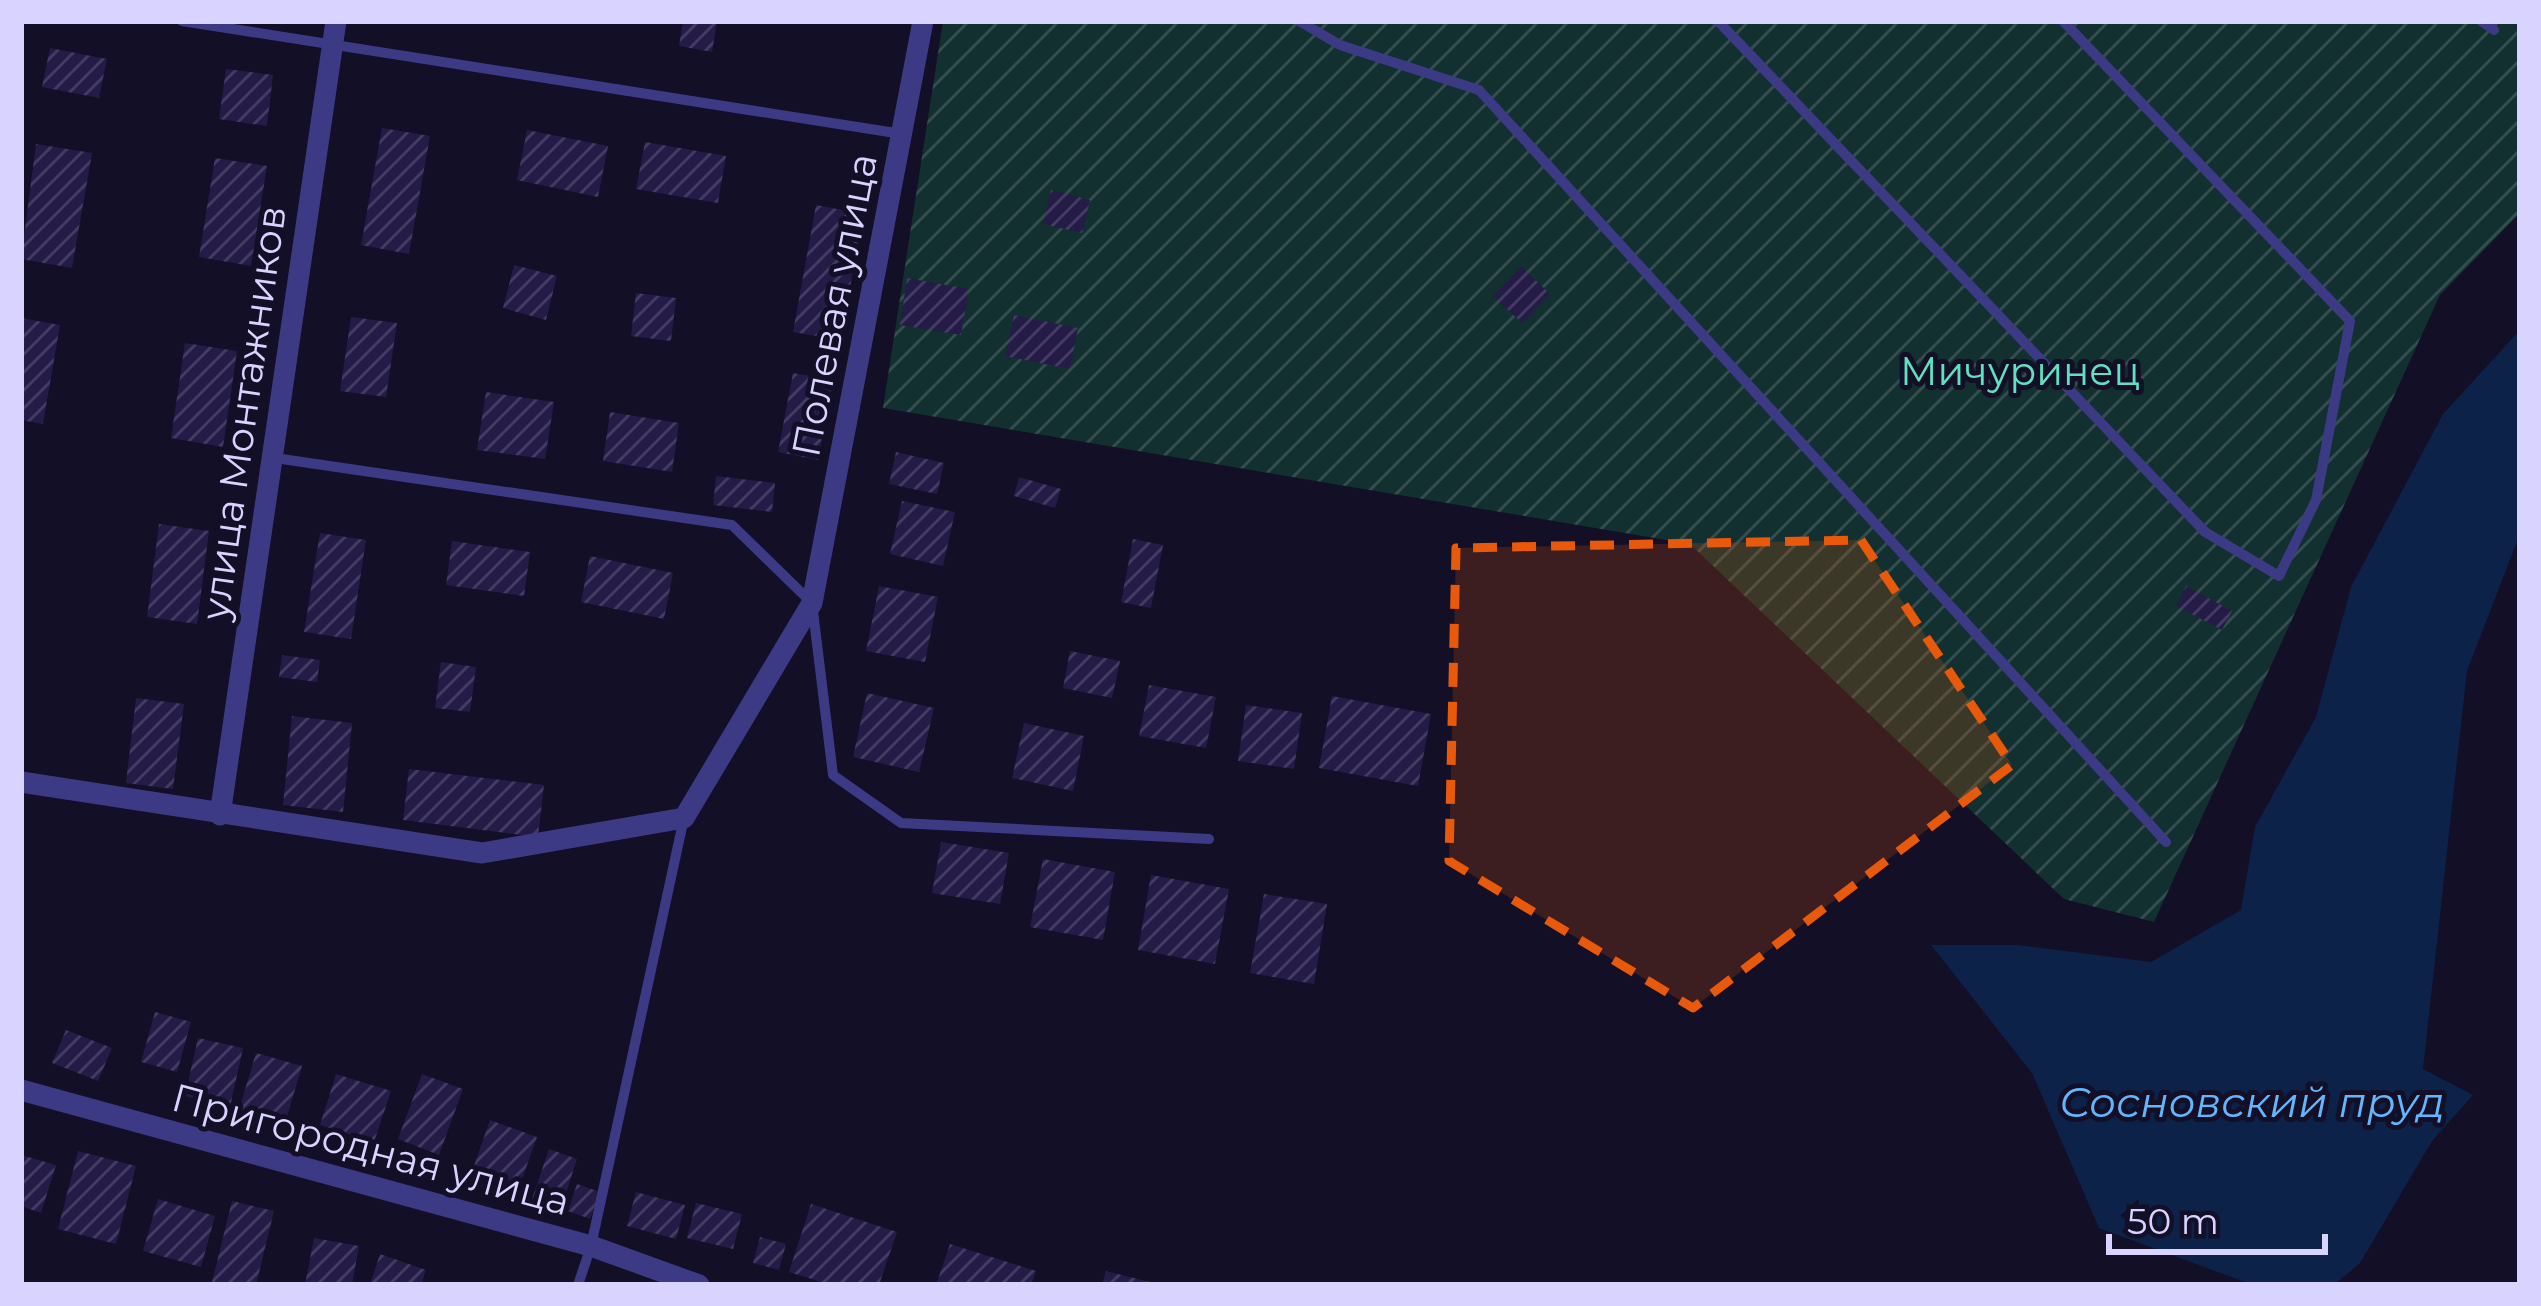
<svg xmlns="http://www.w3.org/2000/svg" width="2541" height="1306" font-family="Montserrat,sans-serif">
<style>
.garden{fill:url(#garden-furrows)}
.water{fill:#0c2248}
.building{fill:url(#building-hatch)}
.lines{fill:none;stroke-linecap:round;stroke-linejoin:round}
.service{stroke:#3d3a85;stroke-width:10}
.minor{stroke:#3d3a85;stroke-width:21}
.marked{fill:#e8590c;fill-opacity:0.2;stroke:#e8590c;stroke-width:9;stroke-dasharray:24 15;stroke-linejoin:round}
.labels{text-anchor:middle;stroke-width:10;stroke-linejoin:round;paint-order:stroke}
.street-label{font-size:39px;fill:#d9d4ff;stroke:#130f26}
.park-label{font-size:39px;fill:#5fe0c0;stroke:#130f26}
.water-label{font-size:42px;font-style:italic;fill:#62b6ff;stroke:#130f26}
</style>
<defs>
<pattern id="garden-furrows" width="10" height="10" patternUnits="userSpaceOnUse" patternTransform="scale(3)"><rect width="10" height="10" fill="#12302f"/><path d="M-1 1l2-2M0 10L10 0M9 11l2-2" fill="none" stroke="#344d4e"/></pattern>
<pattern id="building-hatch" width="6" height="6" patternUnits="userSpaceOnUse" patternTransform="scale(3)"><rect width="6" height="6" fill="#241b47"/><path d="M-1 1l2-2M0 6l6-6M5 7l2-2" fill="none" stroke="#433b63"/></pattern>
</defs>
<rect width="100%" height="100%" fill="#130f26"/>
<path class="garden" d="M943,21H2520V213L2440,295L2154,922L2064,899L1690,544L883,408Z"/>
<path class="water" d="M2520,330V534L2467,671L2423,1069L2473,1095L2432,1141L2360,1263L2334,1285H2253L2099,1228L2032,1073L1931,945H2018L2151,962L2241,910L2255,827L2316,717L2351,587L2443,414Z"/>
<g class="building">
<path d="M683,21H717L712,52L679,46Z"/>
<path d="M50,48L107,59L99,98L42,87Z"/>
<path d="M226,69L273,75L267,126L219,119Z"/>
<path d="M382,128L430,136L409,254L361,245Z"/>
<path d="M527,130L608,146L598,197L517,180Z"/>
<path d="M645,142L726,156L718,203L636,189Z"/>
<path d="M36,144L92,153L72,268L21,259Z"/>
<path d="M215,158L267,166L251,266L199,257Z"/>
<path d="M1051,190L1090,200L1082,233L1043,224Z"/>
<path d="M816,205L864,214L840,340L793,332Z"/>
<path d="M514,265L557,276L546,320L503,308Z"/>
<path d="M1521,266L1550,294L1522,323L1493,296Z"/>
<path d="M907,278L969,289L961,335L900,325Z"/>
<path d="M636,293L676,298L671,341L631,336Z"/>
<path d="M1014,315L1078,328L1070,369L1005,356Z"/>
<path d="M351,317L397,323L386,397L340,391Z"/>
<path d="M21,318L60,325L43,424L21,420Z"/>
<path d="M185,343L237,351L223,447L171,438Z"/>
<path d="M793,373L833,380L818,460L778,452Z"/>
<path d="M486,392L554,402L545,459L477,450Z"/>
<path d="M610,412L679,423L672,472L603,461Z"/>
<path d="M896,452L944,463L937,494L889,484Z"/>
<path d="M716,476L775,483L772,512L713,505Z"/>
<path d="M1019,477L1061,489L1055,508L1014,496Z"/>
<path d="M902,501L955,512L943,566L890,554Z"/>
<path d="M159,524L209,531L197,624L147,617Z"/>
<path d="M320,533L366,540L351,639L304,632Z"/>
<path d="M1133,539L1163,545L1151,608L1121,602Z"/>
<path d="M452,541L530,552L524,596L446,585Z"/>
<path d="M590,556L673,573L664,619L581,602Z"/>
<path d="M879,586L938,597L925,662L866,651Z"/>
<path d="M2186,586L2232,611L2222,630L2176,606Z"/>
<path d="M1070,651L1120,661L1112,698L1063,688Z"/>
<path d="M282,655L320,660L317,682L279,677Z"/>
<path d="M441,662L476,667L470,712L435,708Z"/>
<path d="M1149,685L1216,697L1206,748L1139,736Z"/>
<path d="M867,693L934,708L919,772L853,757Z"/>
<path d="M1332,696L1431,714L1418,786L1319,768Z"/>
<path d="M136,698L184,704L173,789L126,783Z"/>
<path d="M1246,705L1302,713L1294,769L1238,761Z"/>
<path d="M292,716L352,723L343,812L283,805Z"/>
<path d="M1024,723L1084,736L1073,791L1012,778Z"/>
<path d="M409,769L544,785L538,837L403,820Z"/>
<path d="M941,842L1009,853L1000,904L932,893Z"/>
<path d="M1043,859L1115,872L1103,940L1030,927Z"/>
<path d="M1151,875L1229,889L1215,964L1138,950Z"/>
<path d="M1264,894L1327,904L1314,984L1250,973Z"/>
<path d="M155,1012L191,1022L177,1072L141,1062Z"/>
<path d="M66,1030L112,1048L98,1081L52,1063Z"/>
<path d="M198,1038L243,1048L230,1107L185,1096Z"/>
<path d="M256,1053L302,1066L284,1127L238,1113Z"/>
<path d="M336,1074L391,1091L374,1142L320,1125Z"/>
<path d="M422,1074L463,1089L439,1155L398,1139Z"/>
<path d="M490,1120L537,1137L515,1199L468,1183Z"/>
<path d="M549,1149L577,1159L560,1211L531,1202Z"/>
<path d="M78,1151L136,1166L116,1244L58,1229Z"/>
<path d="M21,1155L56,1165L41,1213L21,1206Z"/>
<path d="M577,1184L600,1192L590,1219L568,1211Z"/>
<path d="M636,1192L685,1205L676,1239L627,1226Z"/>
<path d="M158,1199L215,1216L201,1267L143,1251Z"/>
<path d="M232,1201L274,1211L256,1285L212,1282Z"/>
<path d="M696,1203L742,1214L733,1249L687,1238Z"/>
<path d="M811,1204L897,1232L879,1285H831L789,1272Z"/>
<path d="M760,1237L786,1244L779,1270L753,1263Z"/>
<path d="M314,1238L359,1246L352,1285H305Z"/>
<path d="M950,1244L1036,1271L1031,1285H936Z"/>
<path d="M380,1254L426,1270L421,1285H370Z"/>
<path d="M1106,1271L1154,1283V1285H1102Z"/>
</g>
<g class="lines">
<g class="service">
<path d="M182,21L902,134"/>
<path d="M1299,21L1340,45L1479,90L2166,842"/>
<path d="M1718,21L2205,532L2279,576L2316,500L2350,321L2063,21"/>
<path d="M2481,21L2494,30"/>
<path d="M275,458L732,525L812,603L833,775L901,823L1209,839"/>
<path d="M578,1285L591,1246L684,818"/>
</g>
<g class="minor">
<path d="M21,782L482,853L684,818L812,603L923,21"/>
<path d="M220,815L336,21"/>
<path d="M21,1090L591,1246L699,1285"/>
</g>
</g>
<path class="marked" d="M1861,540L2012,765L1693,1008L1449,861L1456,548Z"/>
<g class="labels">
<g class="street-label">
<text transform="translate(834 305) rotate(-79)" y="14">Полевая улица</text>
<text transform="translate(243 413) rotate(-82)" y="14">улица Монтажников</text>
<text transform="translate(371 1149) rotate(15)" y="14">Пригородная улица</text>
</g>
<g class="park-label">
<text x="2020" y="385">Мичуринец</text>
</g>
<g class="water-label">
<text x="2252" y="1117">Сосновский пруд</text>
</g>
</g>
<rect width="2541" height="1306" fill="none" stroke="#d9d4ff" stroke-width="48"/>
<path d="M2109 1234v18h216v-18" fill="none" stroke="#d9d4ff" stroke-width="6"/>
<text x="2127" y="1234" font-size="36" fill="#d9d4ff" stroke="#130f26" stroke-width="9" paint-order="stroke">50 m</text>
</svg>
